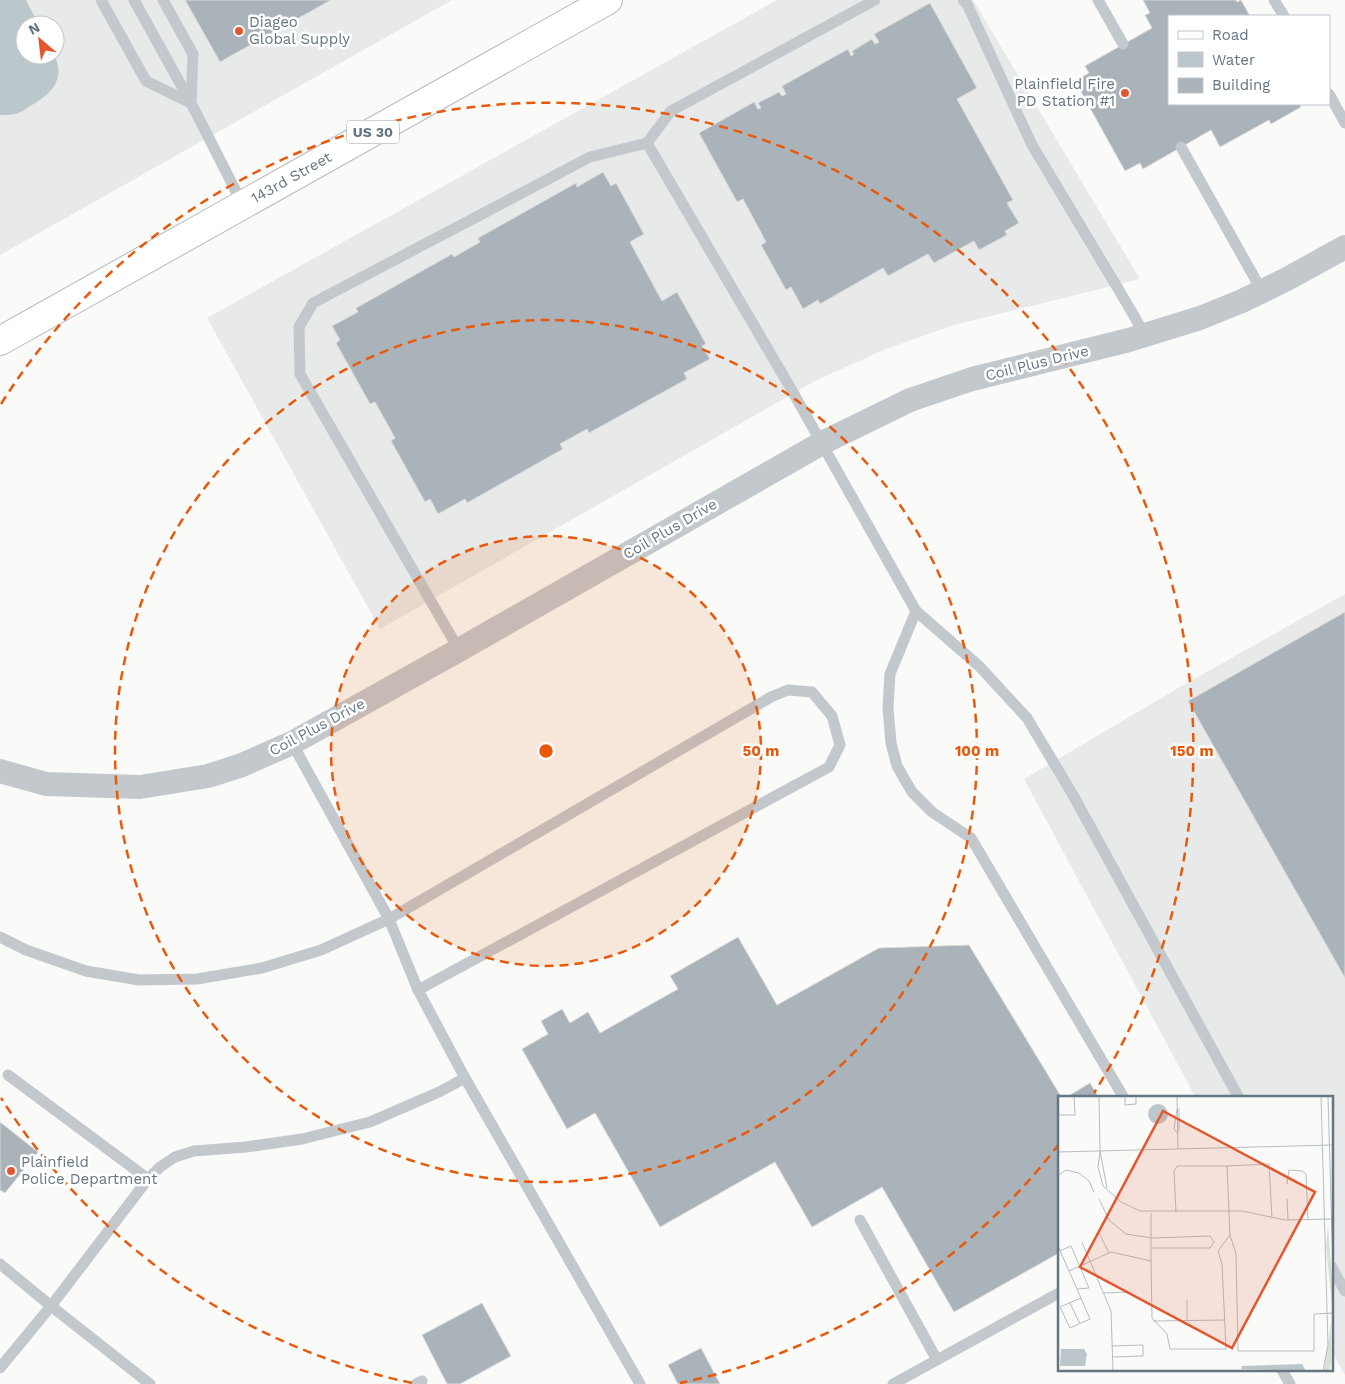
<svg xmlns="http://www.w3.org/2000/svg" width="1345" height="1384" font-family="'Work Sans',sans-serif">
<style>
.built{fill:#e8e9e9;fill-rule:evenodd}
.water{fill:#bbc7cb}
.building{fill:#aab3b9;stroke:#dcdcda}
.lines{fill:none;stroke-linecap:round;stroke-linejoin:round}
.primary-casing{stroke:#b5babe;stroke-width:30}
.service{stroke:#c3c8cc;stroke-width:11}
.minor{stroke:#c3c8cc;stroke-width:24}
.primary{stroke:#fff;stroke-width:28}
.ring{fill:none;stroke:#e8590c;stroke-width:2.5;stroke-dasharray:9 6}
.poi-dot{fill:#e4572e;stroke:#fff;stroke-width:2}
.labels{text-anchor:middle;stroke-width:5;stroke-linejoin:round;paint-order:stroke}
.shield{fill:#fff;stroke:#939fa8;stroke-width:1}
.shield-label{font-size:14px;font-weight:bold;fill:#657683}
.poi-label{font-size:15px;fill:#657683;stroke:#fff;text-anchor:start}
.street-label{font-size:15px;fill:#657683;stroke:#fff}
.inset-road{fill:none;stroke:#b5bdc2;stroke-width:1}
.view{fill:#e4572e;fill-opacity:0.15;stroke:#e4572e;stroke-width:2.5}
.inset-edge{fill:none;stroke:#657683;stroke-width:2.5}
.centre{fill:#e8590c;stroke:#fff;stroke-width:2.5}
.ring-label{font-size:15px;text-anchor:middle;font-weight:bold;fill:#e8590c;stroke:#fff;stroke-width:5;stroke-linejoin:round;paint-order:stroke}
</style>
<rect width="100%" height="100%" fill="#fafaf8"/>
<g class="built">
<path d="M0,0H452L0,255ZM25,25H55V55H25Z"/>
<path d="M777,0H973L1140,279L954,325L886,349L815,381L380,629L207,318Z"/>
<path d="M1345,594V1375L1331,1350V1098H1196L1024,779L1180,687Z"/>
</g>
<path class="water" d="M0,0H26L39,25H25V55H54C67,79 50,95 30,106C26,109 21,112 16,114C11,115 5,115 0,115Z"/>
<g class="building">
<path d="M185,0H331L220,62Z"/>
<path d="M1143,0H1236L1237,2L1241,0L1250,16H1169V104H1299L1301,107L1271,124L1269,120L1220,147L1211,130L1143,169L1140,163L1125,171L1075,81L1089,73L1085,66L1152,28L1145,15L1150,13Z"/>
<path d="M930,3L977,88L957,99L1013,200L1007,203L1019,223L1005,231L1007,235L979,250L974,241L934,263L928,254L888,276L883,268L820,304L818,300L803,309L791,287L786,290L761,245L766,242L743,199L737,202L699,133L754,102L758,109L761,108L758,103L779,92L782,96L786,94L782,86L848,49L851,56L854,54L852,51L872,39L875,44L879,42L874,34Z"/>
<path d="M603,172L611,186L616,183L644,234L630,242L662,301L677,292L706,344L702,346L710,359L684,373L687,379L589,433L587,429L560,444L563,449L467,503L465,499L438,514L430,499L425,502L391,441L395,438L375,402L370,404L336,343L340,340L332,326L358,312L356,308L452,254L454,257L480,242L478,238L576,183L577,187Z"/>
<path d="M1345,612V978L1188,701Z"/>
<path d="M738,937L777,1005L879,948L969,945L1062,1098H1059V1253L954,1312L882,1187L812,1227L775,1162L660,1227L595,1113L567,1129L522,1049L548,1034L541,1021L562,1009L570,1023L588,1012L600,1033L678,989L670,976Z"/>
<path d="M1090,1083L1099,1098H1065Z"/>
<path d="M0,1122L38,1152L5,1193L0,1190Z"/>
<path d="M482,1303L511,1356L460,1384H447L422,1335Z"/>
<path d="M701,1348L720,1384H678L668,1365Z"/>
</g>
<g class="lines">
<g class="primary-casing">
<g id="primary">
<path id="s1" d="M0,341L608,0"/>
</g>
</g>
<g class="service">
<path d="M101,0L146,81L191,103"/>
<path d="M134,0L191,103L243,205"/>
<path d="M163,0L193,54L191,102"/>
<path d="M963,0L967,4L1032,145L1123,297L1145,335"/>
<path d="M1098,0L1123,44"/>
<path d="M1274,0L1284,16"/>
<path d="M1329,94L1345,123"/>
<path d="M647,143L671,111L875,0"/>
<path d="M1181,147L1262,291"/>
<path d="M916,611L979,666L1027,718L1073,795L1239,1098"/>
<path d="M459,650L300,374L299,327L313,303L590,157L647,143L790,387L916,611L890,674L888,708L891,743L897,766L912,792L932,812L971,838L1124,1098"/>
<path d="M0,937L26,950L86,971L139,980L197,979L262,968L321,950L389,919L771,697L788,690L812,692L832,716L840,745L829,767L418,990"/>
<path d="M8,1075L148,1179"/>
<path d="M465,1078L640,1384"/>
<path d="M860,1220L937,1360"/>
<path d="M0,1264L51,1306L150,1384"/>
<path d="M1331,1266L1345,1291"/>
<path d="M0,1368L51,1306L148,1179L160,1167L175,1157L194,1151L246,1147L302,1139L370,1122L439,1092L465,1078L418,990L389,919L292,743"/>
<path d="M1282,1370L1290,1384"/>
<path d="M416,1384L422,1381"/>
<path d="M893,1384L1059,1293"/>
</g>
<path class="minor" d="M0,771L46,784L140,787L208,776L242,765L292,743L459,650L822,443L910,400L972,379L1129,340L1200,318L1242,301L1287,279L1345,247"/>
<use href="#primary" class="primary"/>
</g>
<circle cx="546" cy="751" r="215" fill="#e8590c" fill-opacity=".12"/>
<g class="ring">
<circle cx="546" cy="751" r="215"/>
<circle cx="546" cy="751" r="431"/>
<path d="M1059 1144A646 646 0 0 1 680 1383M412 1383A646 646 0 0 1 1 1098M1 404A646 646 0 0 1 1094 1093"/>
</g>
<g class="poi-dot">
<circle cx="239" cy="31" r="5"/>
<circle cx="1125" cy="93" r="5"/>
<circle cx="11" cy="1171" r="5"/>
</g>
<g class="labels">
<rect class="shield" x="347" y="120.5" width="52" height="23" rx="4"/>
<g class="shield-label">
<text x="373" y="137">US 30</text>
</g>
<g class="poi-label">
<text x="249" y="27">Diageo<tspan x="249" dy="17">Global Supply</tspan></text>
<text x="1115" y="89" text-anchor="end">Plainfield Fire<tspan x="1115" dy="17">PD Station #1</tspan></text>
<text x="21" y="1167">Plainfield<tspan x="21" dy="17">Police Department</tspan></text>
</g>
<g class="street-label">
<text dy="5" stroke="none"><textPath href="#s1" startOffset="334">143rd Street</textPath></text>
<text transform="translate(1037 363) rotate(-14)" y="5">Coil Plus Drive</text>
<text transform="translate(670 529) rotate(-30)" y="5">Coil Plus Drive</text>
<text transform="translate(317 727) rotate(-28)" y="5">Coil Plus Drive</text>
</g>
</g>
<g transform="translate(1058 1096)">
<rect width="275" height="275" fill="#fafaf8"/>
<path d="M270,130L274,182V210L268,150ZM273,226V267L271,275H266Z" fill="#dadfd7"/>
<path d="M90 18a10 10 0 1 1 20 0a10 10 0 1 1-20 0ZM3,253H26L29,258L27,270H2ZM244,268L248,275L183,273L184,270Z" fill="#bbc7cb"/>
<path class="inset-road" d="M41,0L42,55L49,92M67,0V9L78,8V0M119,0L120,53M263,0L270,249L265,275M270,0L275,173M121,12V36M119,13L116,33L120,38M0,19H17L16,0M42,55L40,71L45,90L63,106L82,115H184L227,124L275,123M0,56L275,49M169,70L211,68L214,122M1,79L8,74L21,77L31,85L36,96M229,88L231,74L244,75L248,78L250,124M41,103L51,124L68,138L94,142L152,140L156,146L152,152H93M229,103L230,124M41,137L51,157M172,139L178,158L180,255H256V218L275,217M24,146L53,215L55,275M0,150L11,175L53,156L93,165V117M2,155L13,150L31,192L19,193L11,175M93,165L94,222L109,238L112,253H168L164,168L160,155L172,139L169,70H119L116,75L118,116M19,193L32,223L12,232L2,211L23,202M46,197L70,196M129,204V225M12,207L22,228M95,225L167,224M54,250L85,249V260L55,261"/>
<path class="view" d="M105,15L257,96L174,252L22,171Z"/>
<rect width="275" height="275" class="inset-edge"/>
</g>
<circle cx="546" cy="751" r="8" class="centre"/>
<g class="ring-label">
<text x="761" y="756">50 m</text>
<text x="977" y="756">100 m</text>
<text x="1192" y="756">150 m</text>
</g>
<rect x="1168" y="15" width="162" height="90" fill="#ffffff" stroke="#c1c8cd"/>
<rect x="1178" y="31" width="25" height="8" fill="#ffffff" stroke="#c1c8cd"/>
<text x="1212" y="40" font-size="15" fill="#657683">Road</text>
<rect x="1178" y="52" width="25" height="15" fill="#bbc7cb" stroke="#c1c8cd"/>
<text x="1212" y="65" font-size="15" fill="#657683">Water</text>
<rect x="1178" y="78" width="25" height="15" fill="#aab3b9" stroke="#c1c8cd"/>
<text x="1212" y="90" font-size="15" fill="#657683">Building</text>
<g transform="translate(40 40) rotate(332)"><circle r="24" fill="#ffffff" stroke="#c1c8cd"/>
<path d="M0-4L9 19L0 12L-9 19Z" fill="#e4572e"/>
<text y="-8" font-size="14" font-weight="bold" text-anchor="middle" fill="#657683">N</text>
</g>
</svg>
